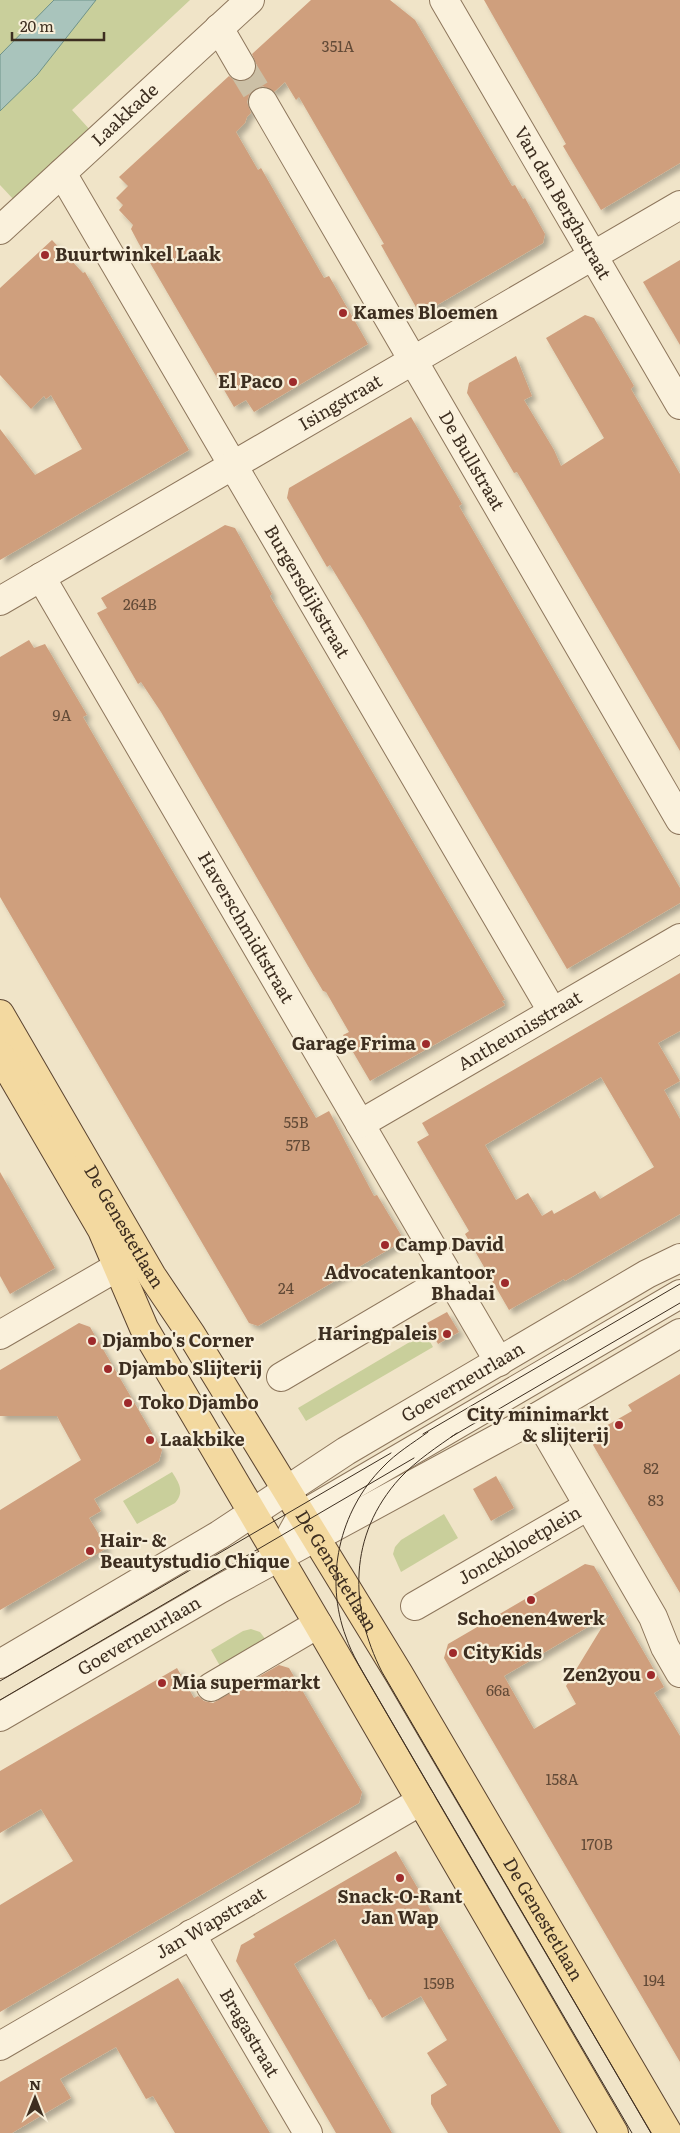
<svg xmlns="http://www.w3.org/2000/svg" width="680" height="2133" font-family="Literata,serif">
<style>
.green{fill:#c9cf9b}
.water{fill:#a9c4bc;stroke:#6f938a}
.building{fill:#cf9f7d;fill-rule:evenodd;filter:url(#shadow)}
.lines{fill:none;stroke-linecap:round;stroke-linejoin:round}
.minor-tunnel{stroke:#ccc0a6;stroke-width:28;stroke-dasharray:28 14;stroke-linecap:butt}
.minor-casing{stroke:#8d765c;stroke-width:30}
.major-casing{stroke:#5b4430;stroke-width:30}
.minor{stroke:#faf1dc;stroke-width:28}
.major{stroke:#f3d9a0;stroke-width:28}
.tram{stroke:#3d2e20;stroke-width:1}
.poi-dot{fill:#9e2a2b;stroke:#f7eed8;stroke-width:2}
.labels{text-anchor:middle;stroke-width:4.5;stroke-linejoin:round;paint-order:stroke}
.number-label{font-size:15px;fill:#624a37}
.street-label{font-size:18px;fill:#3d2e20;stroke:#f7eed8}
.poi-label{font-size:18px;font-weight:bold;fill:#3d2e20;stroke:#f7eed8;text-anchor:start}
</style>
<defs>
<filter id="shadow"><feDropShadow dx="4.5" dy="4.5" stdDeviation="2.5" flood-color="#0004"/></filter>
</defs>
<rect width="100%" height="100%" fill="#f0e4c8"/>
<g class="green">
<path d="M0,0H190L72,110L91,131L15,201L0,185Z"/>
<path d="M425,1333L433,1347L306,1421L298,1408Z"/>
<path d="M172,1472C179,1483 185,1492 175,1503L137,1524L123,1501Z"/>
<path d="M444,1514L458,1538L401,1572L393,1554L395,1547L401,1540Z"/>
<path d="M251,1629L260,1632L266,1640L220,1666L211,1650L243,1631Z"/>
</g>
<path class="water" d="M54,0H96L37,75L0,111V55Z"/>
<g class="building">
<path d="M311,0H390L415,20L512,186L515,185L523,199L525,198L545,234L543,243L427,311L417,309L381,245L384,244L299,97L296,100L285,82L274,92L263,86L255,89L249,95L247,102L251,113L247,117L245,123L236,132L258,170L261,168L324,278L329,276L368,344L254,412L246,400L234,407L139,244L131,229L133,225L119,210L123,205L116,198L128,186L119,177L229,76L234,80L241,82L249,79L255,73L257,66L252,54Z"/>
<path d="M484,0H680V163L601,210L563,146L566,144Z"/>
<path d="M52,240L83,273L85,272L189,450L0,560V429L35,475L82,449L51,395L46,399L44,396L31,409L0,375V288Z"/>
<path d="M680,260V345L643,282Z"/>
<path d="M585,315L594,318L634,386L631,389L680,474V751L537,506L517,472L514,473L467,393L469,383L516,356L532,396L524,400L554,450L561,466L604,438L546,338Z"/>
<path d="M411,417L462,504L459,506L489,558L680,888V903L567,969L364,621L330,565L327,567L287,498L289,488Z"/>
<path d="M225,525L235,528L272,594L270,596L505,1000L502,1001L505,1005L370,1081L343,1035L349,1032L326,992L323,991L308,966L161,712L141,682L138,684L97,613L107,608L101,598Z"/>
<path d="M29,640L34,648L45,644L87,715L83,717L316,1118L329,1111L374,1196L377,1195L401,1235L398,1244L258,1326L249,1323L0,897V657Z"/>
<path d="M680,973V1031L658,1043L680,1081L664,1090L680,1119V1214L565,1281L564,1279L509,1310L465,1234L469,1231L417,1142L429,1135L422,1123ZM601,1077L654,1167L600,1199L595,1191L554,1214L552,1210L542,1216L528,1193L516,1200L485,1145Z"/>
<path d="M0,1172L55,1268L10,1294L0,1276Z"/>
<path d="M447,1312L459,1332L438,1344L427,1323Z"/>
<path d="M79,1323L90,1327L162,1450L159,1461L94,1499L101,1511L89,1518L107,1548L0,1610V1510L81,1460L57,1416H0V1370Z"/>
<path d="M680,1374V1593L593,1445L597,1431L632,1411L628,1405Z"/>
<path d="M496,1476L514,1508L491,1521L473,1489Z"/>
<path d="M585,1564L594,1566L664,1687L654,1693L680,1736V2062L444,1658L448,1644ZM610,1614L566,1686L576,1704L534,1729L504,1676Z"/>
<path d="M279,1665L289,1668L362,1792L359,1803L0,2012V1905L73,1861L41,1809L0,1833V1771L177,1668L194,1698L198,1696L204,1701L213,1703Z"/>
<path d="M396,1851L510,2046L561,2133H448L431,2104V2095L447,2085L427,2053L447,2040L421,1996L382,2018L371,1999L369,2000L335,1939L294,1964L392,2133H336L236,1961L241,1945L255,1937L253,1934Z"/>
<path d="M178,1978L270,2133H175L153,2096L146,2099L116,2047L60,2079L71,2098L12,2133H0V2082Z"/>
</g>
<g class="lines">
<path class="minor-tunnel" d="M241,66L263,102"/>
<g class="minor-casing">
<g id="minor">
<path id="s1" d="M444,0L680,405"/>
<path d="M219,28L241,66"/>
<path id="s2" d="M263,102L680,820"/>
<path id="s3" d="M62,173L552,1011"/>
<path id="s4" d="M0,230L250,0"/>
<path id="s5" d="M41,577L499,1362"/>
<path id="s6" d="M0,601L680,205"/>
<path id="s7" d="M360,1124L680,938"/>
<path d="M0,1335L138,1255"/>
<path d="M281,1377L449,1278"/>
<path d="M537,1417L653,1617L665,1647L680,1673"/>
<path d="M291,1535L302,1515L680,1294"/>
<path id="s8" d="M415,1606L588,1506"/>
<path id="s9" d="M0,1664L219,1535L346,1451L647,1274L680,1258"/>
<path d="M211,1687L318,1624"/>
<path id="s10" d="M0,1717L220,1589L537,1417L680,1333"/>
<path id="s11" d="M191,1934L308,2133"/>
<path id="s12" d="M0,2046L421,1801"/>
</g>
</g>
<g class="major-casing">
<g id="major">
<path id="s13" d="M0,1014L152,1276L191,1334L399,1674L668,2133"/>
<path d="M0,1055L102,1230L144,1328L318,1624L614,2133"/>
</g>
</g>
<use href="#minor" class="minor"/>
<use href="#major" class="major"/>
<g class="tram">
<path d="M428,1432C413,1443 396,1453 383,1467C339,1511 324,1579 346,1637C352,1655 363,1672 372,1688L632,2133"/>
<path d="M457,1433C437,1447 417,1460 400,1478C348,1535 349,1607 382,1672L651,2133"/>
<path d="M423,1434L680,1284"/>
<path d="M451,1437L680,1303"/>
<path d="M0,1681L391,1453"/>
<path d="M0,1700L414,1458"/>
</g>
</g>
<g class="poi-dot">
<circle cx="45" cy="255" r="5"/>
<circle cx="343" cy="313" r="5"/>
<circle cx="293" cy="382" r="5"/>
<circle cx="426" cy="1044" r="5"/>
<circle cx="385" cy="1245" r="5"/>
<circle cx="505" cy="1283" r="5"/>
<circle cx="447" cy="1334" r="5"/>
<circle cx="92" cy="1341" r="5"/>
<circle cx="108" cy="1369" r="5"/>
<circle cx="128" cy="1403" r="5"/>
<circle cx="619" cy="1425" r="5"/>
<circle cx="150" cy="1440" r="5"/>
<circle cx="90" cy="1551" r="5"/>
<circle cx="531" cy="1600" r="5"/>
<circle cx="453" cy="1653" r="5"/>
<circle cx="651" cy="1675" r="5"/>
<circle cx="162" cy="1683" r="5"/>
<circle cx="400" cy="1878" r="5"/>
</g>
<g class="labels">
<g class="number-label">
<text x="338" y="52">351A</text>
<text x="140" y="610">264B</text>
<text x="62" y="721">9A</text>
<text x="296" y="1128">55B</text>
<text x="298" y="1151">57B</text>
<text x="286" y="1294">24</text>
<text x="651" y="1474">82</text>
<text x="656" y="1506">83</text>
<text x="498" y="1696">66a</text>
<text x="562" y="1785">158A</text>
<text x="597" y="1850">170B</text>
<text x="654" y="1986">194</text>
<text x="439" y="1989">159B</text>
</g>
<g class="street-label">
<text dy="6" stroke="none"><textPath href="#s4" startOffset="170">Laakkade</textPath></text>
<text dy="6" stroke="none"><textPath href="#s1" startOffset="235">Van den Berghstraat</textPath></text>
<text dy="6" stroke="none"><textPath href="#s6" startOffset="394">Isingstraat</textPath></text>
<text dy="6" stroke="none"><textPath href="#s2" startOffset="415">De Bullstraat</textPath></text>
<text dy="6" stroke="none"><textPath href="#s3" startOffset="485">Burgersdijkstraat</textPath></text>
<text dy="6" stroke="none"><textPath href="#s5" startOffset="406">Haverschmidtstraat</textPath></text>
<text dy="6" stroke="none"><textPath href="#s7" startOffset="185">Antheunisstraat</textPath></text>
<text dy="6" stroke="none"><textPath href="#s13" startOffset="246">De Genestetlaan</textPath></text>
<text dy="6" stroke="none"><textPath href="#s9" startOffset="542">Goeverneurlaan</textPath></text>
<text dy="6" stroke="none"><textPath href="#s8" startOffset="121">Jonckbloetplein</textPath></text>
<text dy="6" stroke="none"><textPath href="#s13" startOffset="651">De Genestetlaan</textPath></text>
<text dy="6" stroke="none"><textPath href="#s10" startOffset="161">Goeverneurlaan</textPath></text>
<text dy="6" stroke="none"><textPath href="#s13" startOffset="1056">De Genestetlaan</textPath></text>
<text dy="6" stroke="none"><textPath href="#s12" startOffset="244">Jan Wapstraat</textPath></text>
<text dy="6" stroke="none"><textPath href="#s11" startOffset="115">Bragastraat</textPath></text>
</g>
<g class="poi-label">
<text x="55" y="261">Buurtwinkel Laak</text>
<text x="353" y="319">Kames Bloemen</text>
<text x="283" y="388" text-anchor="end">El Paco</text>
<text x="416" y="1050" text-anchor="end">Garage Frima</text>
<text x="395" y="1251">Camp David</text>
<text x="495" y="1279" text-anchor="end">Advocatenkantoor<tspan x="495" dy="21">Bhadai</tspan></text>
<text x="437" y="1340" text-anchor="end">Haringpaleis</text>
<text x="102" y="1347">Djambo's Corner</text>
<text x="118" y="1375">Djambo Slijterij</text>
<text x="138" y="1409">Toko Djambo</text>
<text x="609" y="1421" text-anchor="end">City minimarkt<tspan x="609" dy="21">&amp; slijterij</tspan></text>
<text x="160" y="1446">Laakbike</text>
<text x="100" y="1547">Hair- &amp;<tspan x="100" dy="21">Beautystudio Chique</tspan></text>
<text x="531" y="1625" text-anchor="middle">Schoenen4werk</text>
<text x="463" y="1659">CityKids</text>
<text x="641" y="1681" text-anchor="end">Zen2you</text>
<text x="172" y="1689">Mia supermarkt</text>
<text x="400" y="1903" text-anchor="middle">Snack-O-Rant<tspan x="400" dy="21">Jan Wap</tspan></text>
</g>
</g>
<g transform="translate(35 2098)" stroke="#f7eed8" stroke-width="4" paint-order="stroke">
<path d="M0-4L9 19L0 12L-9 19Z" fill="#3d2e20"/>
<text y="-8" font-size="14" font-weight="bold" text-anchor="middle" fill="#3d2e20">N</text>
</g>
<path d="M12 32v8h92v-8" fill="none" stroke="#3d2e20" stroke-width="2.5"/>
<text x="20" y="32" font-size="15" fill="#3d2e20" stroke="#f7eed8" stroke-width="4" paint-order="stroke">20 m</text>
</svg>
